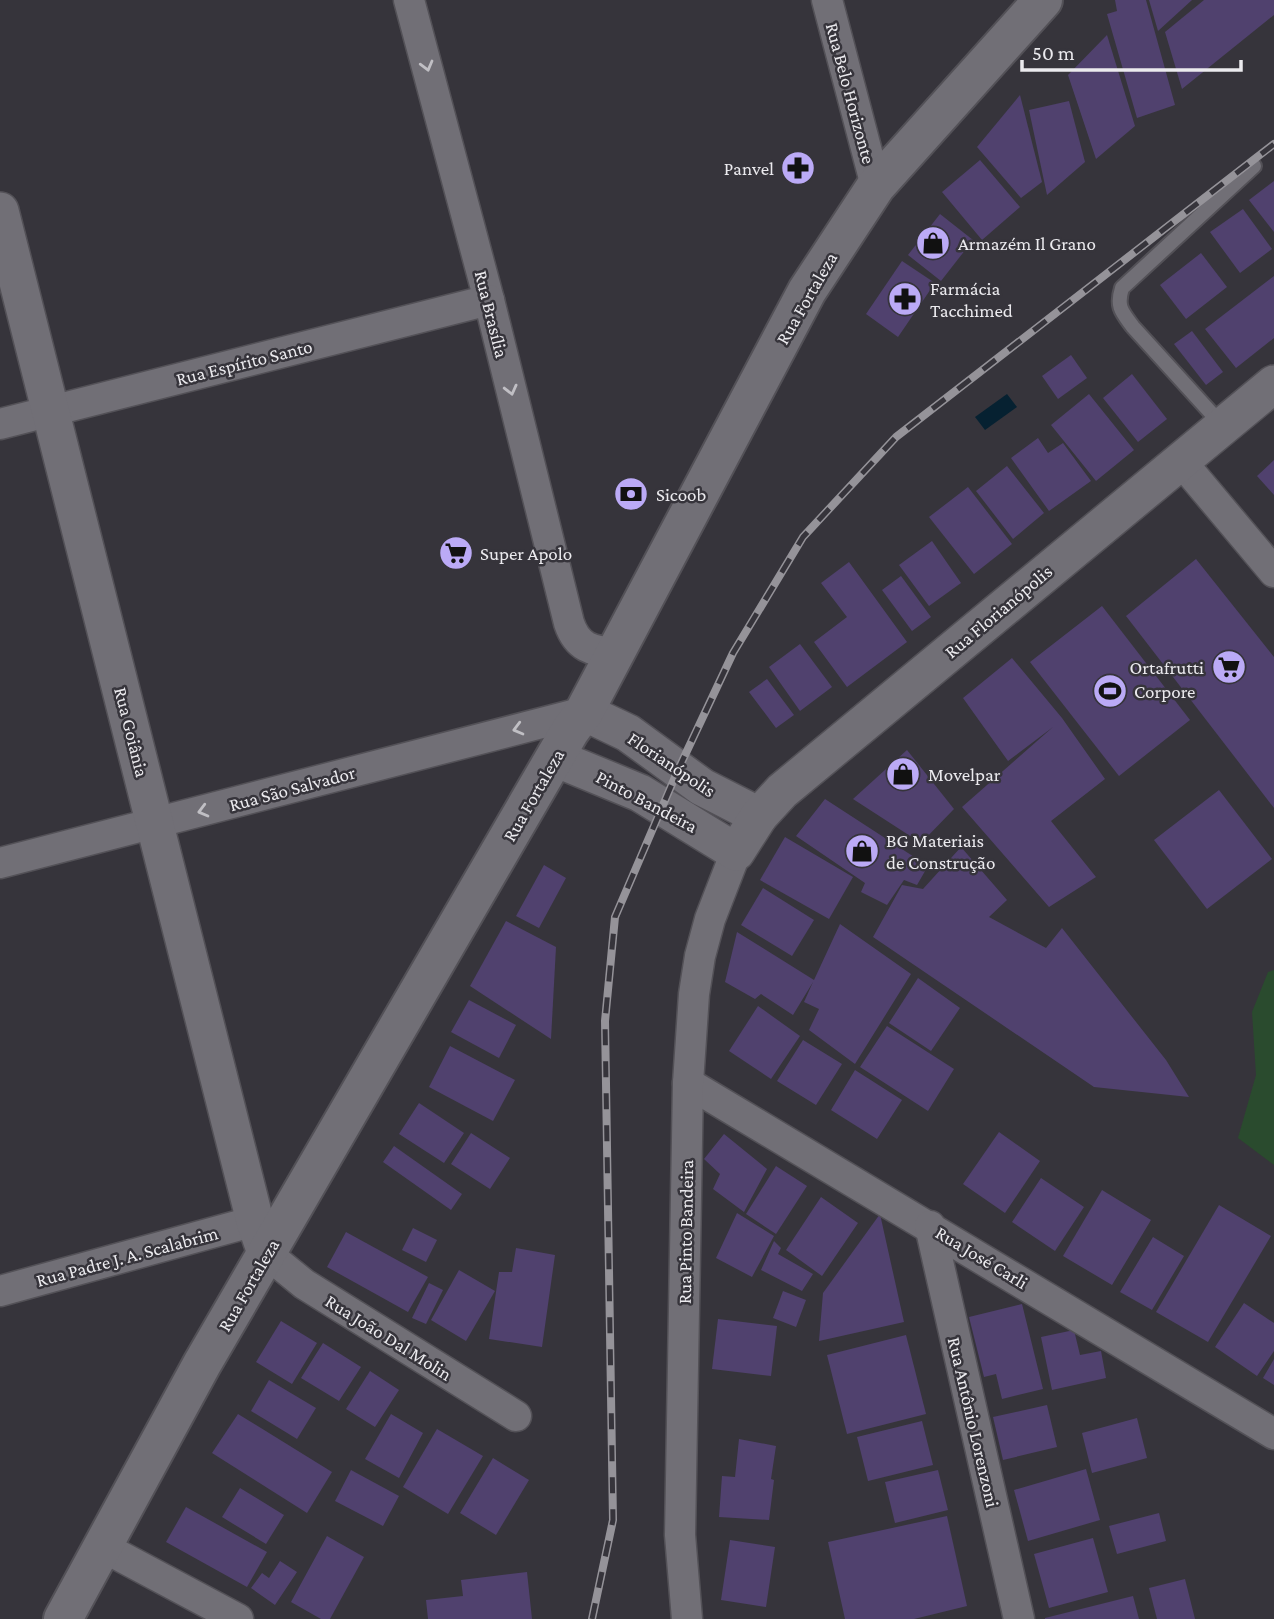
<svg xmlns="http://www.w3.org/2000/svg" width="1274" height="1619" font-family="'Crimson Pro',serif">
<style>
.green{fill:#2a4b2e}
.water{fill:#062131}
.building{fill:#50416e}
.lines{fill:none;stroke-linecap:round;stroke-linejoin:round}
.service-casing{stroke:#535157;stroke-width:18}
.minor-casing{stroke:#535157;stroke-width:33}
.tertiary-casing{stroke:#535157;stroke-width:40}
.secondary-casing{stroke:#535157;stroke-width:42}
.service{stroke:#716f76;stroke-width:14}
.minor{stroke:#716f76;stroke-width:30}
.tertiary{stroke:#716f76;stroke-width:37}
.secondary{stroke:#716f76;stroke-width:38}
.rail-casing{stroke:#959399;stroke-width:8}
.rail{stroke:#36343b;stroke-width:5;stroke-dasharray:16;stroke-linecap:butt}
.oneway{stroke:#c0bfc4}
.labels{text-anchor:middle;stroke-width:5;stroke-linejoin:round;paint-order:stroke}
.street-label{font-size:19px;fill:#ebeaee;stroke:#36343b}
.poi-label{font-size:19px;fill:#ebeaee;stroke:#36343b;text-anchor:start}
</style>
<rect width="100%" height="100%" fill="#36343b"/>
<path class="green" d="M1274,970V1165L1238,1138L1256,1075L1252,1012L1268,972Z"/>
<path class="water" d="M1007,394L1017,407L985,430L975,417Z"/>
<g class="building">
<path d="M1115,0H1146L1175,105L1137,118L1107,14L1117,11Z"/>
<path d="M1149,0H1192L1158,31Z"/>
<path d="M1204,0H1274V15L1182,89L1165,32Z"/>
<path d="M1107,35L1135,126L1096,159L1068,75Z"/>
<path d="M1020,95L1042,182L1021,198L977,147Z"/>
<path d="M1069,101L1085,162L1047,195L1029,110Z"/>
<path d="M980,160L1020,207L982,240L942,192Z"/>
<path d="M1274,181V232L1249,200Z"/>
<path d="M1243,209L1272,249L1240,273L1210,232Z"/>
<path d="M940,214L973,240L941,281L908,255Z"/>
<path d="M1201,253L1227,287L1186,319L1160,285Z"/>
<path d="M902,261L935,283L898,337L866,314Z"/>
<path d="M1274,276V338L1236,368L1205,329Z"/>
<path d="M1192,331L1223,372L1206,385L1174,344Z"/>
<path d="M1071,355L1087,378L1058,399L1042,376Z"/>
<path d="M1132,374L1167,419L1138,442L1103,398Z"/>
<path d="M1089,394L1134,450L1096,481L1051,425Z"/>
<path d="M1038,438L1048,453L1063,443L1091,481L1049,511L1011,458Z"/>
<path d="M1274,460V495L1257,476Z"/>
<path d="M1007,466L1044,513L1013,539L976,491Z"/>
<path d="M968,487L1012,544L974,574L929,517Z"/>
<path d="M932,541L961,583L929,606L899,565Z"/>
<path d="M1196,559L1274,657V808L1126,616Z"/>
<path d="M849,562L907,642L847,687L814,642L847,617L821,583Z"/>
<path d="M901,576L931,617L912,631L882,590Z"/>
<path d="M1102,606L1190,720L1119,776L1030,662Z"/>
<path d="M800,644L832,687L800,711L769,667Z"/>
<path d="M1012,658L1062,718L1105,779L1051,821L1096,877L1049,907L962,807L1053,727L1008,761L963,698Z"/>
<path d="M767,679L794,715L776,728L749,692Z"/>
<path d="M907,750L954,809L921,843L853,799Z"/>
<path d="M1219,790L1272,859L1207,909L1154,840Z"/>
<path d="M825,799L928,866L917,885L904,880L887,905L861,892L865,883L796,836Z"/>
<path d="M785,837L853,877L829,919L760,880Z"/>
<path d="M961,847L1007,900L989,917L1046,948L1062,928L1166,1060L1189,1097L1094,1087L873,937L902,885L923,889Z"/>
<path d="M544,865L566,878L539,928L516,916Z"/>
<path d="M763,888L814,920L792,956L741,925Z"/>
<path d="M506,921L556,947L551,1039L470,986Z"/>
<path d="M840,924L911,974L855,1064L809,1030L819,1009L804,1002L813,982L793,1015L761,994L755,999L725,982L737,932L814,980Z"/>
<path d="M918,978L960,1008L931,1051L889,1023Z"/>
<path d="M469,1000L516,1025L499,1058L451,1032Z"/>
<path d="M758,1006L800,1036L771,1079L729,1051Z"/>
<path d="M887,1026L954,1069L928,1111L860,1067Z"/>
<path d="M803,1040L842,1064L816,1105L777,1081Z"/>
<path d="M450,1046L515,1080L493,1121L429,1087Z"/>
<path d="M855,1070L902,1100L877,1139L831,1110Z"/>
<path d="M419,1103L464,1133L444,1163L399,1134Z"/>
<path d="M999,1132L1040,1161L1005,1213L963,1184Z"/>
<path d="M471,1133L510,1158L490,1189L451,1164Z"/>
<path d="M724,1134L767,1169L744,1212L713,1189L720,1174L704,1159Z"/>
<path d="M394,1146L462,1194L451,1210L383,1162Z"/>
<path d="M776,1166L807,1186L776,1234L746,1214Z"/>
<path d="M1041,1178L1084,1207L1055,1251L1012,1222Z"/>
<path d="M1102,1190L1151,1220L1112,1285L1063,1256Z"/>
<path d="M821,1197L858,1223L822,1276L786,1250Z"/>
<path d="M1219,1205L1271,1236L1208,1342L1156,1312Z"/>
<path d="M737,1213L774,1236L752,1277L716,1258Z"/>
<path d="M880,1214L904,1322L819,1341L823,1293Z"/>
<path d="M413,1228L437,1240L426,1262L402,1250Z"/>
<path d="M346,1232L428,1277L408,1312L327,1267Z"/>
<path d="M1153,1237L1184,1256L1152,1310L1120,1292Z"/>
<path d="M774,1241L781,1248L778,1254L813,1274L802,1291L761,1270Z"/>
<path d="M516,1248L555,1255L542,1347L489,1339L499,1272H512Z"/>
<path d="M459,1270L495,1291L466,1341L431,1320Z"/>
<path d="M429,1283L443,1290L426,1324L412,1318Z"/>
<path d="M783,1291L806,1300L796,1327L773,1318Z"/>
<path d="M1244,1303L1274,1323V1351L1257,1376L1215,1347Z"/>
<path d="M1022,1304L1043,1389L1002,1399L996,1374L984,1377L969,1317Z"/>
<path d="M718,1319L777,1326L771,1376L712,1369Z"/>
<path d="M281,1321L317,1343L292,1384L256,1362Z"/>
<path d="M1074,1330L1080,1355L1101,1351L1106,1378L1052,1390L1041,1337Z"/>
<path d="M906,1335L926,1414L847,1434L827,1355Z"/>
<path d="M323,1343L361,1367L339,1401L301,1378Z"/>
<path d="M1274,1359V1385L1263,1378Z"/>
<path d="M370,1371L399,1390L375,1427L346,1409Z"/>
<path d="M269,1380L316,1408L297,1439L251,1411Z"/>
<path d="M1047,1405L1057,1447L1003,1460L993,1417Z"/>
<path d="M238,1414L332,1472L307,1513L212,1453Z"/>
<path d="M391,1414L423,1433L399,1478L365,1459Z"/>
<path d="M1137,1418L1147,1458L1092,1473L1082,1433Z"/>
<path d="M922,1421L933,1465L868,1481L857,1437Z"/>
<path d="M437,1429L483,1456L448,1514L403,1487Z"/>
<path d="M739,1439L776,1446L771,1479L774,1480L769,1520L719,1517L722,1476L735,1477Z"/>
<path d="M493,1458L529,1480L496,1535L460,1513Z"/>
<path d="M1086,1469L1100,1520L1028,1541L1014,1490Z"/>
<path d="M351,1470L399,1496L383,1526L335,1501Z"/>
<path d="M938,1470L948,1510L895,1523L885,1482Z"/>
<path d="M240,1488L284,1515L266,1544L222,1517Z"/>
<path d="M186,1507L267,1552L247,1587L166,1542Z"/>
<path d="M1159,1513L1166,1541L1117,1554L1109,1526Z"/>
<path d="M947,1516L967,1606L914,1619H845L828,1542Z"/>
<path d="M327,1536L364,1557L330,1619H321L291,1602Z"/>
<path d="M1093,1538L1108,1592L1049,1608L1034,1554Z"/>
<path d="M730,1540L775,1547L766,1607L721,1600Z"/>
<path d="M280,1561L297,1572L275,1605L251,1588L262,1573L269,1578Z"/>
<path d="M527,1572L532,1619H428L426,1600L463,1596L461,1580Z"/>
<path d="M1185,1579L1195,1619H1157L1149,1588Z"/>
<path d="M1133,1596L1139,1619H1045V1618Z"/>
</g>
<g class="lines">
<g class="service-casing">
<path id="service" d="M1222,425L1133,327C1122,312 1116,307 1122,288L1254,166"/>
</g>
<g class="minor-casing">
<g id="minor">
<path d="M409,0L489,300L569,623C577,647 592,652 615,652"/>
<path d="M827,0L876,186"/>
<path d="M0,424L489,300"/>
<path d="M1180,460L1274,572"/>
<path d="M0,863L584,712"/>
<path d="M688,1083L1274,1434"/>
<path d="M930,1226L1019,1619"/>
<path d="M266,1253L304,1284L516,1416"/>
<path d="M0,1291L255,1221"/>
<path d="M103,1547L238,1619"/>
<path d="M687,1619L680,1535L688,1083L694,994L700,956L710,919L736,852"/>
</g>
</g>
<g class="tertiary-casing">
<g id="tertiary">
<path d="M0,211L255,1221L266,1253"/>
<path d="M584,712L628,733L702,787L759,816"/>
<path d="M555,758L640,793L736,852L759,816L782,791L1274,384"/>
</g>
</g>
<g class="secondary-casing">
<path id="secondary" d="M63,1619L202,1364L570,731L584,712L807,291L876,186L1043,0"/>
</g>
<use href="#service" class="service"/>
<use href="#minor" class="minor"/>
<use href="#tertiary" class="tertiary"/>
<use href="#secondary" class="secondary"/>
<g class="rail-casing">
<path id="rail" d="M592,1619L613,1520L605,1021L615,917L678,770L733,653L803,537L896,437L1274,144"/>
</g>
<use href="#rail" class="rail"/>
</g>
<defs><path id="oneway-chevron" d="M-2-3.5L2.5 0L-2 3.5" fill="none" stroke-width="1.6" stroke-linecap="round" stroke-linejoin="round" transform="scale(1.75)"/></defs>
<g class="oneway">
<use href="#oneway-chevron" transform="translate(427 66) rotate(75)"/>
<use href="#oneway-chevron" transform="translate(511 390) rotate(76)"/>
<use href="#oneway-chevron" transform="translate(518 729) rotate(165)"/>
<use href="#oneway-chevron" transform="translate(203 811) rotate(165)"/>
</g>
<defs>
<g id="pharmacy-disc" transform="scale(1.75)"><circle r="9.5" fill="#bbaaf6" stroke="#36343b"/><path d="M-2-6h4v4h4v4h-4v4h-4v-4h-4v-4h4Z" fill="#111"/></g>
<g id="shop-disc" transform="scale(1.75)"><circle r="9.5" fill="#bbaaf6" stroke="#36343b"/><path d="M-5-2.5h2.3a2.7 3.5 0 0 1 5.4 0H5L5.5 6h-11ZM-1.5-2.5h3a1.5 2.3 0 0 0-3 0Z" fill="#111"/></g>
<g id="bank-disc" transform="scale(1.75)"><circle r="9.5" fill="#bbaaf6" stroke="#36343b"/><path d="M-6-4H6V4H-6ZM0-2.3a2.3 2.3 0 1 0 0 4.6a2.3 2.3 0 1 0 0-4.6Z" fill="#111"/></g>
<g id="supermarket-disc" transform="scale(1.75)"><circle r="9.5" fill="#bbaaf6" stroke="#36343b"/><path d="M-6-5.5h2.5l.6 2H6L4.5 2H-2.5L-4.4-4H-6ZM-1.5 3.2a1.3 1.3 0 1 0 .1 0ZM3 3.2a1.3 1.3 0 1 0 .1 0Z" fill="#111"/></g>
<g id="stadium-disc" transform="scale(1.75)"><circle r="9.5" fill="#bbaaf6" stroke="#36343b"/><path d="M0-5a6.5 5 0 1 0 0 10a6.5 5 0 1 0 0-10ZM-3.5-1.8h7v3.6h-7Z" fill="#111"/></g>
</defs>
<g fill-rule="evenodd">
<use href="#pharmacy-disc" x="798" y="168"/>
<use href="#shop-disc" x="933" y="243"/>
<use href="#pharmacy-disc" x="905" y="299"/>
<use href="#bank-disc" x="631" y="494"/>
<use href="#supermarket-disc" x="456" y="553"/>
<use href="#supermarket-disc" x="1229" y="667"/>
<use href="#stadium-disc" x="1110" y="691"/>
<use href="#shop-disc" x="903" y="774"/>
<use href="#shop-disc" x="862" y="851"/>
</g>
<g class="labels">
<g class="street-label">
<text transform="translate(851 93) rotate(75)" y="7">Rua Belo Horizonte</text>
<text transform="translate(806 298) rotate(-60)" y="7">Rua Fortaleza</text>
<text transform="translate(492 314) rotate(76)" y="7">Rua Brasília</text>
<text transform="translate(244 362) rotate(-14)" y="7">Rua Espírito Santo</text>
<text transform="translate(998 611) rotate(-40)" y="7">Rua Florianópolis</text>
<text transform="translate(132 732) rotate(76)" y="7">Rua Goiânia</text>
<text transform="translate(672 764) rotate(34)" y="7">Florianópolis</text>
<text transform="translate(292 788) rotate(-15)" y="7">Rua São Salvador</text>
<text transform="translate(533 795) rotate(-60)" y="7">Rua Fortaleza</text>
<text transform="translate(647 801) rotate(28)" y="7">Pinto Bandeira</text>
<text transform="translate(685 1232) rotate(-89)" y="7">Rua Pinto Bandeira</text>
<text transform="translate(127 1256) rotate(-15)" y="7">Rua Padre J. A. Scalabrim</text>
<text transform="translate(982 1257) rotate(31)" y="7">Rua José Carli</text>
<text transform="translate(248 1285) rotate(-60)" y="7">Rua Fortaleza</text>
<text transform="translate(389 1337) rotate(32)" y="7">Rua João Dal Molin</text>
<text transform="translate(974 1422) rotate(77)" y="7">Rua Antônio Lorenzoni</text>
</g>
<g class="poi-label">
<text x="774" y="175" text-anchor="end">Panvel</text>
<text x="958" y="250">Armazém Il Grano</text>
<text x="930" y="295">Farmácia<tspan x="930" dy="22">Tacchimed</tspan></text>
<text x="656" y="501">Sicoob</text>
<text x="480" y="560">Super Apolo</text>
<text x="1204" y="674" text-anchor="end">Ortafrutti</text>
<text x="1134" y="698">Corpore</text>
<text x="928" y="781">Movelpar</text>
<text x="886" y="847">BG Materiais<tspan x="886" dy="22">de Construção</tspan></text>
</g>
</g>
<path d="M1022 60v10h219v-10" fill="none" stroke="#ebeaee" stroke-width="3.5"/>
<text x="1032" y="60" font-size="21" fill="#ebeaee" stroke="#36343b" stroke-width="5" paint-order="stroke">50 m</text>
</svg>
